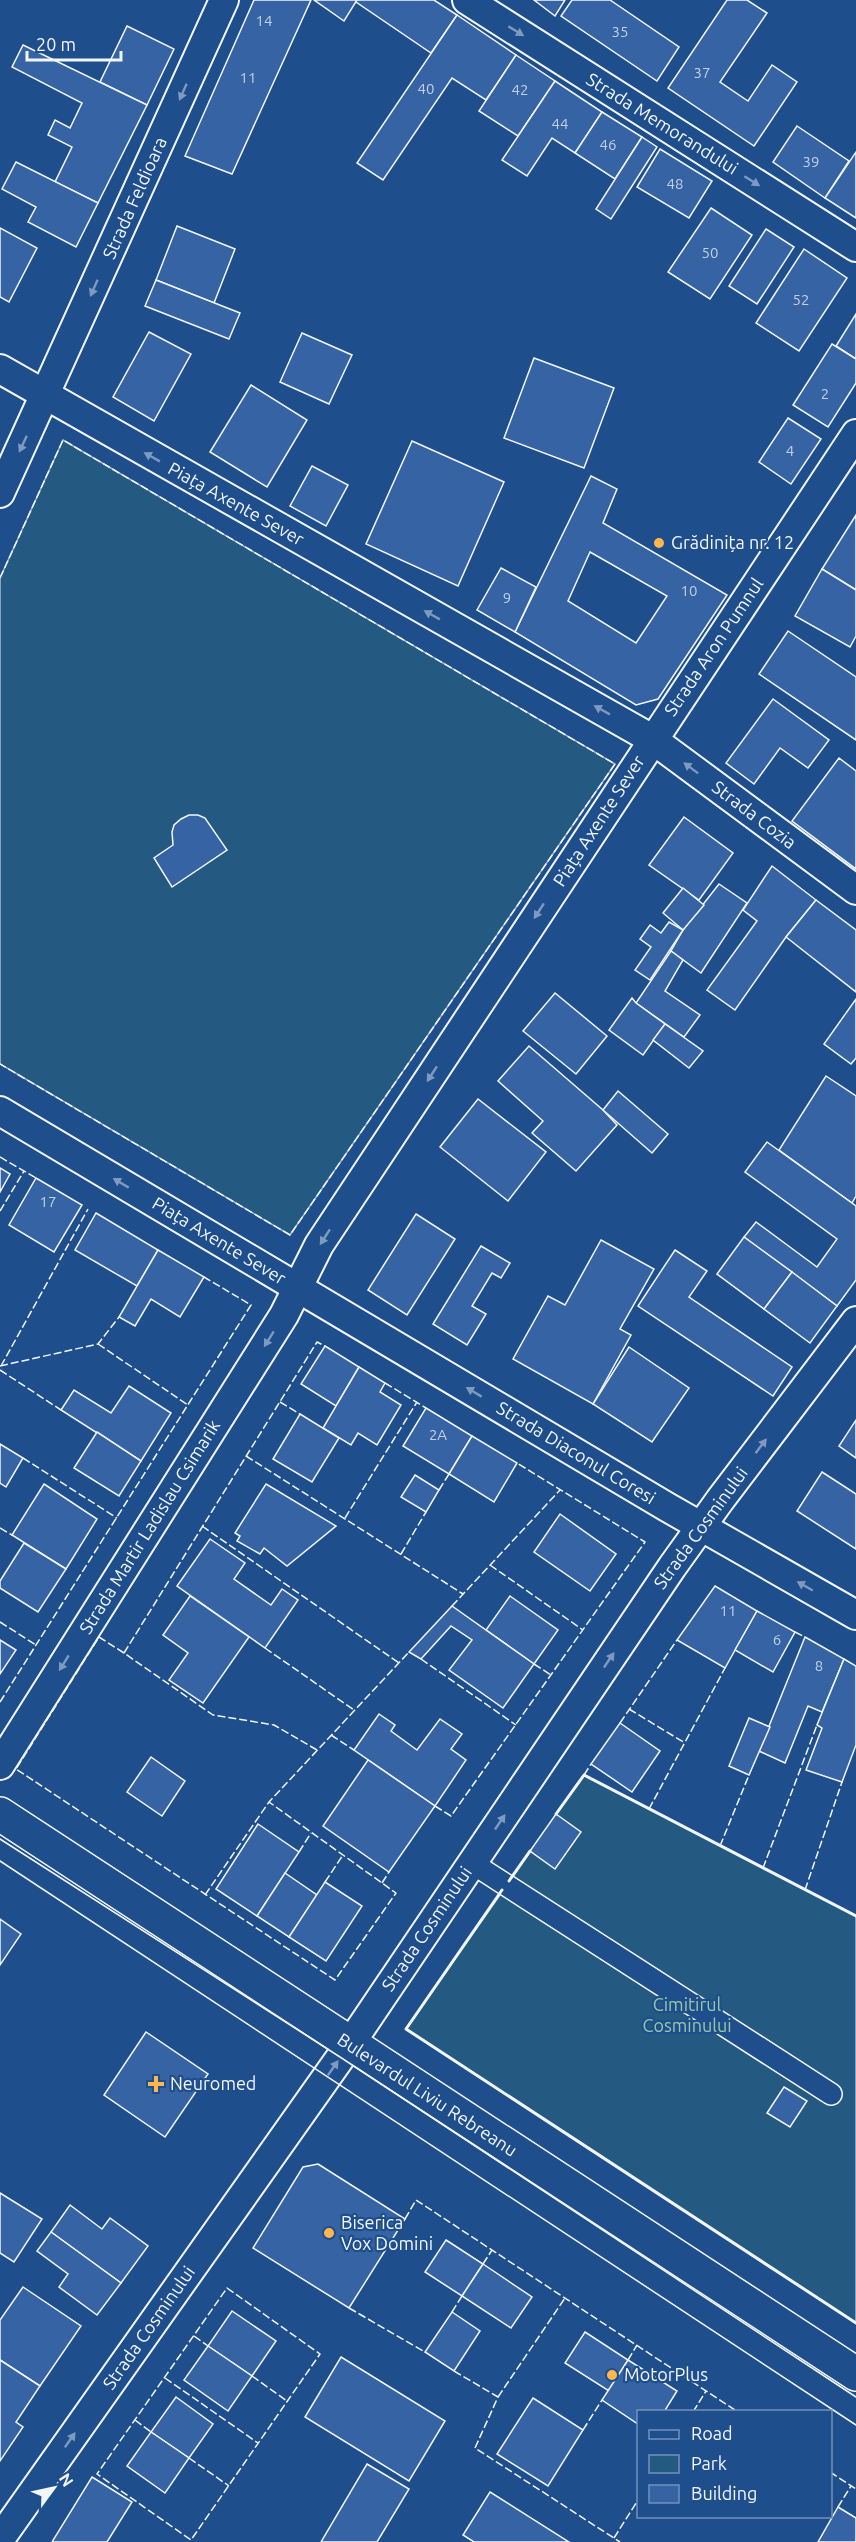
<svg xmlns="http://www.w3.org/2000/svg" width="856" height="2542" font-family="Ubuntu,sans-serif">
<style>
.green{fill:#245a82;stroke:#a8bbd7;stroke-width:1.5}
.building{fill:#3563a3;stroke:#f2f6ff;stroke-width:1.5;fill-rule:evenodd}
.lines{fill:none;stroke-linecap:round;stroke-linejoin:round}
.pedestrian-casing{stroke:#f2f6ff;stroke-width:24}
.minor-casing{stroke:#f2f6ff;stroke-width:32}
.primary-casing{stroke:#f2f6ff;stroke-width:36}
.pedestrian{stroke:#1f4e8c;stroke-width:21}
.minor{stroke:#1f4e8c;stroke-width:28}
.primary{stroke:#1f4e8c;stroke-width:33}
.tram{stroke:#f2f6ff;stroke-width:1.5}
.fence{stroke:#f2f6ff;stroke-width:1.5;stroke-dasharray:8 3;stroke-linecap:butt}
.wall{stroke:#f2f6ff;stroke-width:3}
.oneway{fill:#7e9ac0}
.poi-dot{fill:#ffb74d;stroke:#1f4e8c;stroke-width:2}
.labels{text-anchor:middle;stroke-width:4.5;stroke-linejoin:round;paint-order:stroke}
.number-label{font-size:15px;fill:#c3d1e8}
.street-label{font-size:18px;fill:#f2f6ff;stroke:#1f4e8c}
.poi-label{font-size:18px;fill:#f2f6ff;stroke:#1f4e8c;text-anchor:start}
.park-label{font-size:18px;fill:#97c8a6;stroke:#1f4e8c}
</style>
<rect width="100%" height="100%" fill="#1f4e8c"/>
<g class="green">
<path d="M63,440L615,764L290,1235L0,1064V578Z"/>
<path d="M584,1775L856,1916V2323L406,2029Z"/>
</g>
<g class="building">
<path d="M254,0H311L232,174L185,156Z"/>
<path d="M314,0H357L344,21Z"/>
<path d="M357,0H434L457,15L431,53L356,2Z"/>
<path d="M534,0H565L555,16Z"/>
<path d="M572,0H610L679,47L657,81L561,16Z"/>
<path d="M727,0H747L767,13L720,82L748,101L772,65L797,82L754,146L668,88Z"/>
<path d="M457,15L516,55L486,100L452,78L383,180L357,163Z"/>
<path d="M127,26L174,49L147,105L100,82Z"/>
<path d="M23,45L147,105L98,203L55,182L72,147L48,135L55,120L70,128L82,103L12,67Z"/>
<path d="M516,55L555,81L518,136L479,111Z"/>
<path d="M555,81L602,112L575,153L552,138L527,176L502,160Z"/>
<path d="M602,112L642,137L615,179L575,153Z"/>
<path d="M797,126L849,161L825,198L773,162Z"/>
<path d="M642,137L657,147L611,219L596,209Z"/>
<path d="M660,149L712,181L689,218L637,187Z"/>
<path d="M856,152V218L825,198Z"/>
<path d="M16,162L98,203L76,247L28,222L36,207L2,189Z"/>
<path d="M711,208L752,235L710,299L668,272Z"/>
<path d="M177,226L235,249L214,303L156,280Z"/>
<path d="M0,228L37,248L9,302L0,297Z"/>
<path d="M766,229L794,247L757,304L729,286Z"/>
<path d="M804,249L847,278L799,351L756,323Z"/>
<path d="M156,280L240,313L229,339L145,306Z"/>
<path d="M856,314V359L836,346Z"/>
<path d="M149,332L191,354L154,421L113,397Z"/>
<path d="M302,333L352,355L329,404L280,382Z"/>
<path d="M832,344L856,359V383L828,427L793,405Z"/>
<path d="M534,358L614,388L584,468L504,438Z"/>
<path d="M251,385L307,420L267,487L210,452Z"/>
<path d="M788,418L821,439L791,484L759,462Z"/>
<path d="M412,441L504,482L458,586L366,544Z"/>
<path d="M312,466L348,485L326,526L290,506Z"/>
<path d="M591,476L617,489L603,523L727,595L658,699L636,705L515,632ZM590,552L667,596L636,643L568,601Z"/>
<path d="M856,515V590L822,569Z"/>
<path d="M501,568L536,587L515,632L477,610Z"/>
<path d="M822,569L856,590V636L850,647L795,616Z"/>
<path d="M788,631L856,677V740L759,674Z"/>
<path d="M773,699L829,740L808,768L780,748L754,784L726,763Z"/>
<path d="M839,758L856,771V869L792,821Z"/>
<path d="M189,815H198L205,818L227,850L172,887L154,858L173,845L172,832L174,825L181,819Z"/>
<path d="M684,817L733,853L699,900L649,865Z"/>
<path d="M772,866L816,900L786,937L735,1010L707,990L757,921L743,910Z"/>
<path d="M719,884L747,903L701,973L671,951L683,930Z"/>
<path d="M683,888L704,905L683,930L663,913Z"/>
<path d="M816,900L856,930V992L786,937Z"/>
<path d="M669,922L683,930L650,980L635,970L651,947L640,939L650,925L661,933Z"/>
<path d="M671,951L683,960L665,991L700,1015L684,1037L636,1003Z"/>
<path d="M555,993L607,1036L576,1074L523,1031Z"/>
<path d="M632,998L636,1003L665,1024L643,1055L609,1030Z"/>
<path d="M856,999V1058L851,1064L824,1044Z"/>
<path d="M665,1024L703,1051L689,1068L653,1040Z"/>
<path d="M529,1046L603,1110L617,1125L576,1171L532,1133L543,1121L498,1081Z"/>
<path d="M826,1076L856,1096V1196L852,1203L779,1150Z"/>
<path d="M618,1091L668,1134L652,1153L603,1110Z"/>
<path d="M478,1099L546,1152L508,1201L440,1147Z"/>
<path d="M767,1142L856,1206V1280L837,1306L744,1237L756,1222L817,1267L837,1239L745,1172Z"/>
<path d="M0,1168L10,1174L0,1192Z"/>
<path d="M36,1178L82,1205L54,1252L9,1225Z"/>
<path d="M96,1213L158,1250L137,1286L75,1250Z"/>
<path d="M416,1214L455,1239L407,1315L368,1290Z"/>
<path d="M744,1237L792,1272L764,1309L717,1274Z"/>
<path d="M601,1240L654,1269L620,1329L631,1335L593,1404L513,1359L548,1296L565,1305Z"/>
<path d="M481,1246L510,1263L501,1278L492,1273L472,1306L486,1314L467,1345L433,1324Z"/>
<path d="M158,1250L204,1277L180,1317L151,1299L135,1326L119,1317Z"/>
<path d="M675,1250L707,1271L689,1297L792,1367L773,1396L638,1306Z"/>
<path d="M792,1272L837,1306L810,1343L764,1309Z"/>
<path d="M325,1346L359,1367L336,1406L301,1384Z"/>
<path d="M629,1347L689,1388L652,1442L593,1404Z"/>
<path d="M359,1367L385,1383L380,1392L401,1405L377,1445L358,1433L351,1445L323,1428Z"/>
<path d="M129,1386L171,1413L141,1461L61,1410L74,1390L111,1413Z"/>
<path d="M426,1408L472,1436L449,1474L403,1446Z"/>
<path d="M300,1414L339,1438L312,1482L273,1459Z"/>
<path d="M856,1420V1458L839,1446Z"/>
<path d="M97,1432L141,1461L119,1496L74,1468Z"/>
<path d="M472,1436L517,1463L494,1502L449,1474Z"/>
<path d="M0,1444L23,1458L6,1487L0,1483Z"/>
<path d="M822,1472L856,1494V1549L797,1511Z"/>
<path d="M415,1475L439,1490L426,1512L401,1497Z"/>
<path d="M44,1484L97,1519L66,1569L12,1535Z"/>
<path d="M266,1484L336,1526L287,1566L264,1548L260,1554L237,1541L240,1536L235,1533Z"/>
<path d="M560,1514L616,1554L590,1591L534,1552Z"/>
<path d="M210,1539L245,1563L234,1579L271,1605L282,1589L298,1600L265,1648L177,1586Z"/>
<path d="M24,1543L66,1569L38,1612L0,1588V1581Z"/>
<path d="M715,1586L757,1611L725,1668L677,1640Z"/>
<path d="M190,1596L249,1637L203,1703L169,1680L188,1653L163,1635Z"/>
<path d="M510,1596L558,1630L534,1664L486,1630Z"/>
<path d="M452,1606L534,1664L503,1708L449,1670L472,1640L451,1626L421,1659L409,1652Z"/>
<path d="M757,1611L795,1632L773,1672L735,1650Z"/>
<path d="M805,1637L844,1659L822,1712L808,1706L785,1763L759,1751Z"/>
<path d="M0,1640L16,1650L0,1674Z"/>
<path d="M844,1659L856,1666V1745L842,1782L806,1770L822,1728L817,1725Z"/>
<path d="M379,1714L395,1725L391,1731L417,1750L440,1719L462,1734L451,1749L466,1760L435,1806L354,1750Z"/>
<path d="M749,1718L770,1727L749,1775L729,1766Z"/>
<path d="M620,1723L660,1751L632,1792L591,1764Z"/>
<path d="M151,1757L185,1781L162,1816L127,1792Z"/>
<path d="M368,1760L435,1806L389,1872L323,1826Z"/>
<path d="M556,1814L581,1832L555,1869L530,1851Z"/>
<path d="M258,1824L299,1852L257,1916L216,1889Z"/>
<path d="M285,1873L317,1895L289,1937L257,1916Z"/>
<path d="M325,1882L362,1906L326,1961L289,1937Z"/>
<path d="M0,1919L21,1934L0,1965Z"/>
<path d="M146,2032L208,2074L165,2137L104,2095Z"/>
<path d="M784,2087L807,2101L790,2127L767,2113Z"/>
<path d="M318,2164L405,2219L349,2308L253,2248L303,2167Z"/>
<path d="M0,2193L42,2219L14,2262L0,2253Z"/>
<path d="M70,2205L102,2229L110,2218L148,2246L121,2283L51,2232Z"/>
<path d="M51,2232L121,2283L97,2315L59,2287L68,2274L37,2251Z"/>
<path d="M446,2240L483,2264L462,2296L425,2272Z"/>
<path d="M483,2264L532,2297L511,2328L462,2296Z"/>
<path d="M23,2287L81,2326L40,2386L0,2360V2320Z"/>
<path d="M232,2311L276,2341L252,2376L208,2346Z"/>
<path d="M452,2312L480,2331L454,2371L425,2352Z"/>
<path d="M585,2332L628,2360L609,2391L565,2363Z"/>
<path d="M208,2346L252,2376L228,2411L184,2380Z"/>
<path d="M341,2357L445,2421L409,2481L305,2417Z"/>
<path d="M0,2360L40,2386L16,2422L23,2427L0,2461Z"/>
<path d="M628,2360L677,2391L664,2412H638V2424L602,2400Z"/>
<path d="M176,2397L213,2424L189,2458L151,2432Z"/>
<path d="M533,2398L583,2430L548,2486L497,2454Z"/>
<path d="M151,2432L189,2458L165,2493L127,2466Z"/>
<path d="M367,2464L409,2489L377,2542H321Z"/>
<path d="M92,2477L132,2502L107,2542H52Z"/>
<path d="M490,2492L569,2542H474L463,2535Z"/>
<path d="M838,2507L856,2518V2542H818Z"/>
</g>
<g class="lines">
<g class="pedestrian-casing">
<path id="pedestrian" d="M472,1863L831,2094"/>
</g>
<g class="minor-casing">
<g id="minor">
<path d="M467,0L856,247"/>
<path d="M0,369L652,739L856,890"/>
<path d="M0,493L224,0"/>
<path d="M0,1111L667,1507L856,1615"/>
<path d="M0,1765L284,1315L319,1245L856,434"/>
<path d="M0,2539L350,2044L672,1567L720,1500L856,1321"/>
</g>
</g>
<g class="primary-casing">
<path id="primary" d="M0,1814L856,2374"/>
</g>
<use href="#pedestrian" class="pedestrian"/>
<use href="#minor" class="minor"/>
<use href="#primary" class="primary"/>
<g class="tram">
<path d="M0,1839L340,2057L856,2397"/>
<path d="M0,1861L856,2425"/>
</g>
<g class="fence">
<path d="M0,578L63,440L615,764L290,1235L0,1064"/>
<path d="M0,1157L36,1178"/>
<path d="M0,1211L24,1171"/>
<path d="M98,1344L188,1405"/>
<path d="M0,1366L98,1344L119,1317"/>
<path d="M1,1366L88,1209"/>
<path d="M0,1370L61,1410"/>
<path d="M385,1383L426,1408"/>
<path d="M280,1402L300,1414"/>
<path d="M246,1456L463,1594"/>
<path d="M23,1458L117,1518"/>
<path d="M439,1490L449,1474"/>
<path d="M345,1518L417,1402"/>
<path d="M202,1526L399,1663"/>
<path d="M0,1528L12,1535"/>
<path d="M401,1554L426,1512"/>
<path d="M490,1565L583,1630"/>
<path d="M452,1606L560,1490"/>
<path d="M0,1622L36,1645"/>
<path d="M795,1632L805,1637"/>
<path d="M265,1648L354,1710"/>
<path d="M124,1653L99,1637L16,1769L335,1980L396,1893L269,1802"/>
<path d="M421,1659L516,1725"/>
<path d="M534,1664L551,1675"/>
<path d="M0,1702L251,1305L204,1277"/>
<path d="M629,1709L685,1743"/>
<path d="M620,1723L677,1640"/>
<path d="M331,1735L354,1750"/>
<path d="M317,1750L274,1725L213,1715L124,1653L317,1342L325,1346"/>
<path d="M584,1775L591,1764"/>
<path d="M435,1806L451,1816L645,1542L517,1463"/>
<path d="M649,1809L725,1668"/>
<path d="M720,1846L749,1775"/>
<path d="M299,1852L311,1833"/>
<path d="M763,1868L817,1725"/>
<path d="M325,1882L343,1855"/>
<path d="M382,1883L389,1872"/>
<path d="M805,1890L842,1782"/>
<path d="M205,1895L269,1802L409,1652"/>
<path d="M405,2219L416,2200L738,2412"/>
<path d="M483,2264L492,2250"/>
<path d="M227,2288L320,2354L191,2540L97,2474Z"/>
<path d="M349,2308L425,2352"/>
<path d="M452,2312L462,2296"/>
<path d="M194,2336L208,2346"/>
<path d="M628,2360L637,2345"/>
<path d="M454,2371L498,2397L475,2448L620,2542"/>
<path d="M252,2376L287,2401"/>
<path d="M165,2378L258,2443"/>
<path d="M498,2397L565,2298"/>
<path d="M693,2412L706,2391"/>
<path d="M135,2420L151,2432"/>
<path d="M583,2430L602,2400"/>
<path d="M189,2458L229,2486"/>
<path d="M830,2472L856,2489"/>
<path d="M838,2507L851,2486"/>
<path d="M614,2538L638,2500"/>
</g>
<g class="wall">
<path d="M556,1814L584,1775L856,1916"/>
<path d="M509,1881L530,1851"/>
<path d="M502,1890L406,2029L856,2323"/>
</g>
</g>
<defs><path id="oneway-solid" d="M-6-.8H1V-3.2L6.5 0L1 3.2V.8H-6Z" transform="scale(1.5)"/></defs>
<g class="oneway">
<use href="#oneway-solid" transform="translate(516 31) rotate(32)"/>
<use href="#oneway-solid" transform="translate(183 92) rotate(114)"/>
<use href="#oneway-solid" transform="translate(752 181) rotate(32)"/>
<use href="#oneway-solid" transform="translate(94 288) rotate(114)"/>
<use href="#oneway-solid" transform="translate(23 444) rotate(115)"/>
<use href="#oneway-solid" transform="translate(152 457) rotate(-151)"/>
<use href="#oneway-solid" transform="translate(432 615) rotate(-151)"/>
<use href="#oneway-solid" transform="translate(602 710) rotate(-151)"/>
<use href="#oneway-solid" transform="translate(691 768) rotate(-143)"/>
<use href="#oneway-solid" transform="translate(539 911) rotate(123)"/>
<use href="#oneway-solid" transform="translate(432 1074) rotate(123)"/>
<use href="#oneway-solid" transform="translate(121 1183) rotate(-149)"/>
<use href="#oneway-solid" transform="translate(325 1237) rotate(123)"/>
<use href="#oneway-solid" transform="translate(269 1339) rotate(122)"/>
<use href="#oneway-solid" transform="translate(474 1392) rotate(-149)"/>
<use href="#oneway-solid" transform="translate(761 1446) rotate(-53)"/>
<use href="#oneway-solid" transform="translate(805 1586) rotate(-150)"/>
<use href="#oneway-solid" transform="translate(609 1660) rotate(-56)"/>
<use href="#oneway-solid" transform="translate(64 1663) rotate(122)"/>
<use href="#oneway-solid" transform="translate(500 1822) rotate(-56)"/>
<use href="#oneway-solid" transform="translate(333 2068) rotate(-55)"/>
<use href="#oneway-solid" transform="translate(70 2440) rotate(-55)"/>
</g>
<g class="poi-dot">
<circle cx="659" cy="543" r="6"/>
<path d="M153 2075h6v6h6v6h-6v6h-6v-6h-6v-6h6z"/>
<circle cx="329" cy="2233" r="6"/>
<circle cx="612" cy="2375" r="6"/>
</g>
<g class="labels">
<g class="number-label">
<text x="264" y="26">14</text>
<text x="620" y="37">35</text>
<text x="702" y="78">37</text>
<text x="248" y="83">11</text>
<text x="426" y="94">40</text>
<text x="520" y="95">42</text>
<text x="560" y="129">44</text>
<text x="608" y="150">46</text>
<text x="811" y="167">39</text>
<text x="675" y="189">48</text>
<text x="710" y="258">50</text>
<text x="801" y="305">52</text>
<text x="825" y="399">2</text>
<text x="790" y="456">4</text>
<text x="689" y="596">10</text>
<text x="507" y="603">9</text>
<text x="48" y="1207">17</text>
<text x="438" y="1440">2A</text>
<text x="728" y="1616">11</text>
<text x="777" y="1645">6</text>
<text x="819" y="1671">8</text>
</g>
<g class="street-label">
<text transform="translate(662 124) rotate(32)" y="6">Strada Memorandului</text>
<text transform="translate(135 198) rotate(-66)" y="6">Strada Feldioara</text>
<text transform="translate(236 504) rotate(29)" y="6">Piața Axente Sever</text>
<text transform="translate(714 647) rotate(-56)" y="6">Strada Aron Pumnul</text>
<text transform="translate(754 815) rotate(37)" y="6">Strada Cozia</text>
<text transform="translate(599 821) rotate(-57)" y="6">Piața Axente Sever</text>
<text transform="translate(219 1241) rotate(31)" y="6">Piața Axente Sever</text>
<text transform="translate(576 1453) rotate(31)" y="6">Strada Diaconul Coresi</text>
<text transform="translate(150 1527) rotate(-58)" y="6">Strada Martir Ladislau Csimarik</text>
<text transform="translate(701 1528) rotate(-54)" y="6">Strada Cosminului</text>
<text transform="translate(427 1929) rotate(-56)" y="6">Strada Cosminului</text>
<text transform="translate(427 2095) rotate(33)" y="6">Bulevardul Liviu Rebreanu</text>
<text transform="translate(149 2328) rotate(-55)" y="6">Strada Cosminului</text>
</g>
<g class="poi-label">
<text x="671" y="549">Grădinița nr. 12</text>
<text x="170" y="2090">Neuromed</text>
<text x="341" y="2229">Biserica<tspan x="341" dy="21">Vox Domini</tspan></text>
<text x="624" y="2381">MotorPlus</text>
</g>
<g class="park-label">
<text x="687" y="2011">Cimitirul<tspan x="687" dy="21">Cosminului</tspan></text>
</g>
</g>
<rect x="637" y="2410" width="195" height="108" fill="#1f4e8c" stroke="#7391ba" stroke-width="1.5"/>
<rect x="649" y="2430" width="30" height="9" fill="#1f4e8c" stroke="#7391ba" stroke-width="1.5"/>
<text x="691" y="2440" font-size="18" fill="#f2f6ff">Road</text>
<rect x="649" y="2455" width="30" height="18" fill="#245a82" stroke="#7391ba" stroke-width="1.5"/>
<text x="691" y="2470" font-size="18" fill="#f2f6ff">Park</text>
<rect x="649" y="2485" width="30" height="18" fill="#3563a3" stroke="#7391ba" stroke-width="1.5"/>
<text x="691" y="2500" font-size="18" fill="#f2f6ff">Building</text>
<g transform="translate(54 2488) rotate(57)" stroke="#1f4e8c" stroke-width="4.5" paint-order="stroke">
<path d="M0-4.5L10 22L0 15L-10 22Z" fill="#f2f6ff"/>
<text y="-9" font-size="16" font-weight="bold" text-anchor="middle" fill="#f2f6ff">N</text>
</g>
<path d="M27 51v9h94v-9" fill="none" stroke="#f2f6ff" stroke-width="3"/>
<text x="36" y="51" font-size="18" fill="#f2f6ff" stroke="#1f4e8c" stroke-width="4.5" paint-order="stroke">20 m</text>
</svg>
